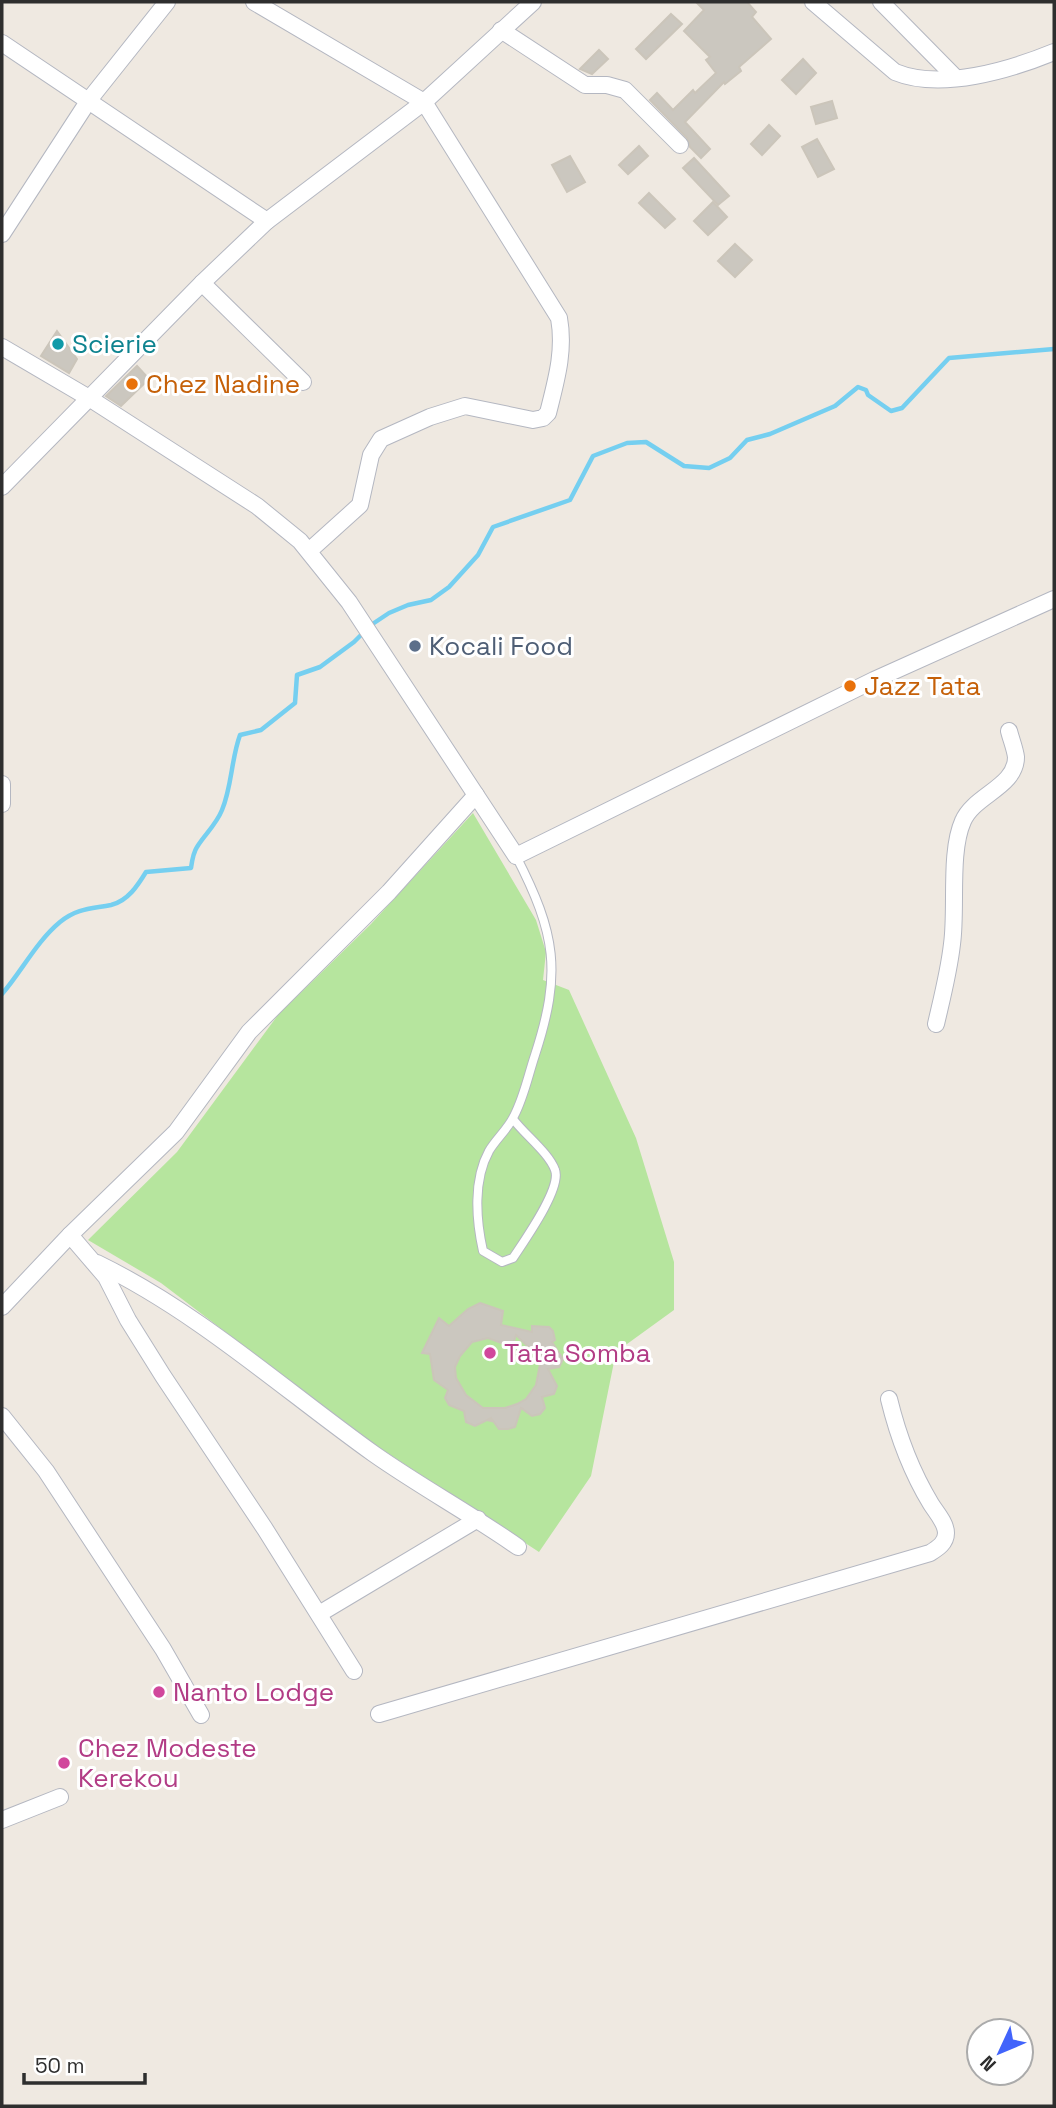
<svg xmlns="http://www.w3.org/2000/svg" width="1056" height="2108" font-family="'Space Grotesk',sans-serif">
<style>
.green{fill:#b6e59e}
.lines{fill:none;stroke-linecap:round;stroke-linejoin:round}
.stream{stroke:#75cff0;stroke-width:4.5}
.building{fill:#cbc7bf;stroke:#cbc5ba;stroke-width:2;fill-rule:evenodd}
.service-casing{stroke:#b4b7c1;stroke-width:10}
.minor-casing{stroke:#b4b7c1;stroke-width:18}
.service{stroke:#fff;stroke-width:8}
.minor{stroke:#fff;stroke-width:16}
.culture-dot{fill:#0f9aa8;stroke:#fff;stroke-width:2.5}
.food-dot{fill:#e8710a;stroke:#fff;stroke-width:2.5}
.service-dot{fill:#5c6f8a;stroke:#fff;stroke-width:2.5}
.hotel-dot{fill:#d1479c;stroke:#fff;stroke-width:2.5}
.labels{text-anchor:middle;stroke-width:6;stroke-linejoin:round;paint-order:stroke}
.culture-label{font-size:26px;fill:#0d838f;stroke:#fff;text-anchor:start}
.food-label{font-size:26px;fill:#c56008;stroke:#fff;text-anchor:start}
.service-label{font-size:26px;fill:#4e5e75;stroke:#fff;text-anchor:start}
.hotel-label{font-size:26px;fill:#b23c85;stroke:#fff;text-anchor:start}
</style>
<rect width="100%" height="100%" fill="#efe9e1"/>
<path class="green" d="M473,813L536,920L546,952L543,980L569,990L636,1138L674,1262V1310L616,1352L591,1476L539,1552L369,1441L161,1283L88,1240L177,1152L278,1015L371,924Z"/>
<g class="lines">
<path class="stream" d="M2,994C22,971 36,942 60,922C78,908 91,909 111,905C128,901 138,885 146,872L191,868C192,861 193,853 197,847C205,834 216,825 222,810C232,786 231,760 240,735L261,730L295,703L297,675L320,667L354,642L371,625L389,613L408,605L431,600L449,587L478,555L493,527L570,500L593,456L627,443L646,442L684,466L709,468L730,458L747,440L770,434L835,406L858,387L866,390L868,395L891,411L902,408L949,358L1054,349"/>
</g>
<g class="building">
<path d="M696,2H747L756,12L752,17L771,39L739,67L741,71L725,84L724,82L685,122L710,149L701,158L690,147L687,138L650,100L657,93L673,110L693,90L695,93L716,73L706,60L710,57L684,31L704,10Z"/>
<path d="M671,14L682,24L646,59L636,49Z"/>
<path d="M599,50L608,59L592,74L580,69Z"/>
<path d="M803,59L816,73L796,94L782,80Z"/>
<path d="M832,101L837,118L816,124L811,107Z"/>
<path d="M769,125L780,136L762,155L751,144Z"/>
<path d="M817,139L834,169L818,177L802,147Z"/>
<path d="M639,146L648,156L628,174L619,165Z"/>
<path d="M570,156L585,182L567,192L552,165Z"/>
<path d="M694,158L729,196L718,205L683,168Z"/>
<path d="M649,193L675,219L665,228L639,203Z"/>
<path d="M713,202L727,217L708,235L694,221Z"/>
<path d="M735,244L752,260L735,277L718,261Z"/>
<path d="M57,331L77,359L69,373L41,356Z"/>
<path d="M137,366L149,379L121,406L106,396Z"/>
<path d="M480,1303L503,1311L501,1325L532,1332V1326L549,1327L553,1331L555,1340L552,1342L563,1359L559,1367L548,1369L557,1386L554,1394L542,1397L545,1408L540,1414L532,1416L521,1408L515,1427L508,1429H499L491,1418L489,1419L491,1421L487,1420L475,1426L466,1422L464,1411L449,1405L445,1398L448,1390L434,1380L430,1354L422,1353L439,1318L449,1326L468,1309ZM516,1335L541,1359L536,1385L526,1399L517,1404L505,1408H483L466,1395L456,1378L455,1367L460,1356L472,1342L488,1338L512,1347Z"/>
</g>
<g class="lines">
<g class="service-casing">
<path id="service" d="M513,1119C524,1134 549,1153 555,1170C562,1188 524,1241 513,1258L502,1262L483,1251C476,1220 473,1180 489,1151C496,1139 508,1129 514,1116C524,1097 528,1076 535,1055C562,972 556,934 516,856"/>
</g>
<g class="minor-casing">
<g id="minor">
<path d="M254,2L424,102L559,318C565,351 556,381 548,413L543,418L533,420L465,406L430,417L381,439L371,455L360,505L309,551"/>
<path d="M813,2L895,72C941,91 1010,70 1054,52"/>
<path d="M881,2L955,77"/>
<path d="M501,30L585,85H607L625,90L680,145"/>
<path d="M2,43L267,221"/>
<path d="M2,234L89,100L167,2"/>
<path d="M202,283L303,382"/>
<path d="M2,347L89,398L257,506L300,541L349,602L516,856L874,680L1054,599"/>
<path d="M2,487L202,283L267,221L424,102L533,2"/>
<path d="M2,784V804"/>
<path d="M936,1024C942,998 949,971 952,944C957,909 949,852 963,821C974,795 1016,787 1016,757C1015,749 1011,739 1009,731"/>
<path d="M70,1235L106,1277L128,1320L163,1376L265,1529L354,1671"/>
<path d="M97,1263C198,1312 283,1389 374,1454C421,1487 471,1514 518,1547"/>
<path d="M2,1307L70,1235L176,1132L249,1032L389,892L476,795"/>
<path d="M2,1416L46,1471L163,1649L201,1715"/>
<path d="M319,1614L478,1519"/>
<path d="M379,1714L930,1553C938,1548 946,1543 946,1533C946,1523 936,1512 931,1504C911,1471 898,1436 889,1399"/>
<path d="M2,1820L60,1797"/>
</g>
</g>
<use href="#service" class="service"/>
<use href="#minor" class="minor"/>
</g>
<circle class="culture-dot" cx="58" cy="344" r="7"/>
<g class="food-dot">
<circle cx="132" cy="384" r="7"/>
<circle cx="850" cy="686" r="7"/>
</g>
<circle class="service-dot" cx="415" cy="646" r="7"/>
<g class="hotel-dot">
<circle cx="490" cy="1353" r="7"/>
<circle cx="159" cy="1692" r="7"/>
<circle cx="64" cy="1763" r="7"/>
</g>
<g class="labels">
<g class="culture-label">
<text x="72" y="353">Scierie</text>
</g>
<g class="food-label">
<text x="146" y="393">Chez Nadine</text>
<text x="864" y="695">Jazz Tata</text>
</g>
<g class="service-label">
<text x="429" y="655">Kocali Food</text>
</g>
<g class="hotel-label">
<text x="504" y="1362">Tata Somba</text>
<text x="173" y="1701">Nanto Lodge</text>
<text x="78" y="1757">Chez Modeste<tspan x="78" dy="30">Kerekou</tspan></text>
</g>
</g>
<rect width="1056" height="2108" fill="none" stroke="#2e2e2e" stroke-width="7"/>
<g transform="translate(1000 2052) rotate(226)"><circle r="33" fill="#ffffff" stroke="#ababab" stroke-width="2"/>
<path d="M0-5L12 26L0 18L-12 26Z" fill="#4264fb"/>
<text y="-10" font-size="19" font-weight="bold" text-anchor="middle" fill="#2e2e2e">N</text>
</g>
<path d="M24 2073v10h121v-10" fill="none" stroke="#2e2e2e" stroke-width="3.5"/>
<text x="35" y="2073" font-size="21" fill="#2e2e2e" stroke="#ffffff" stroke-width="5" paint-order="stroke">50 m</text>
</svg>
